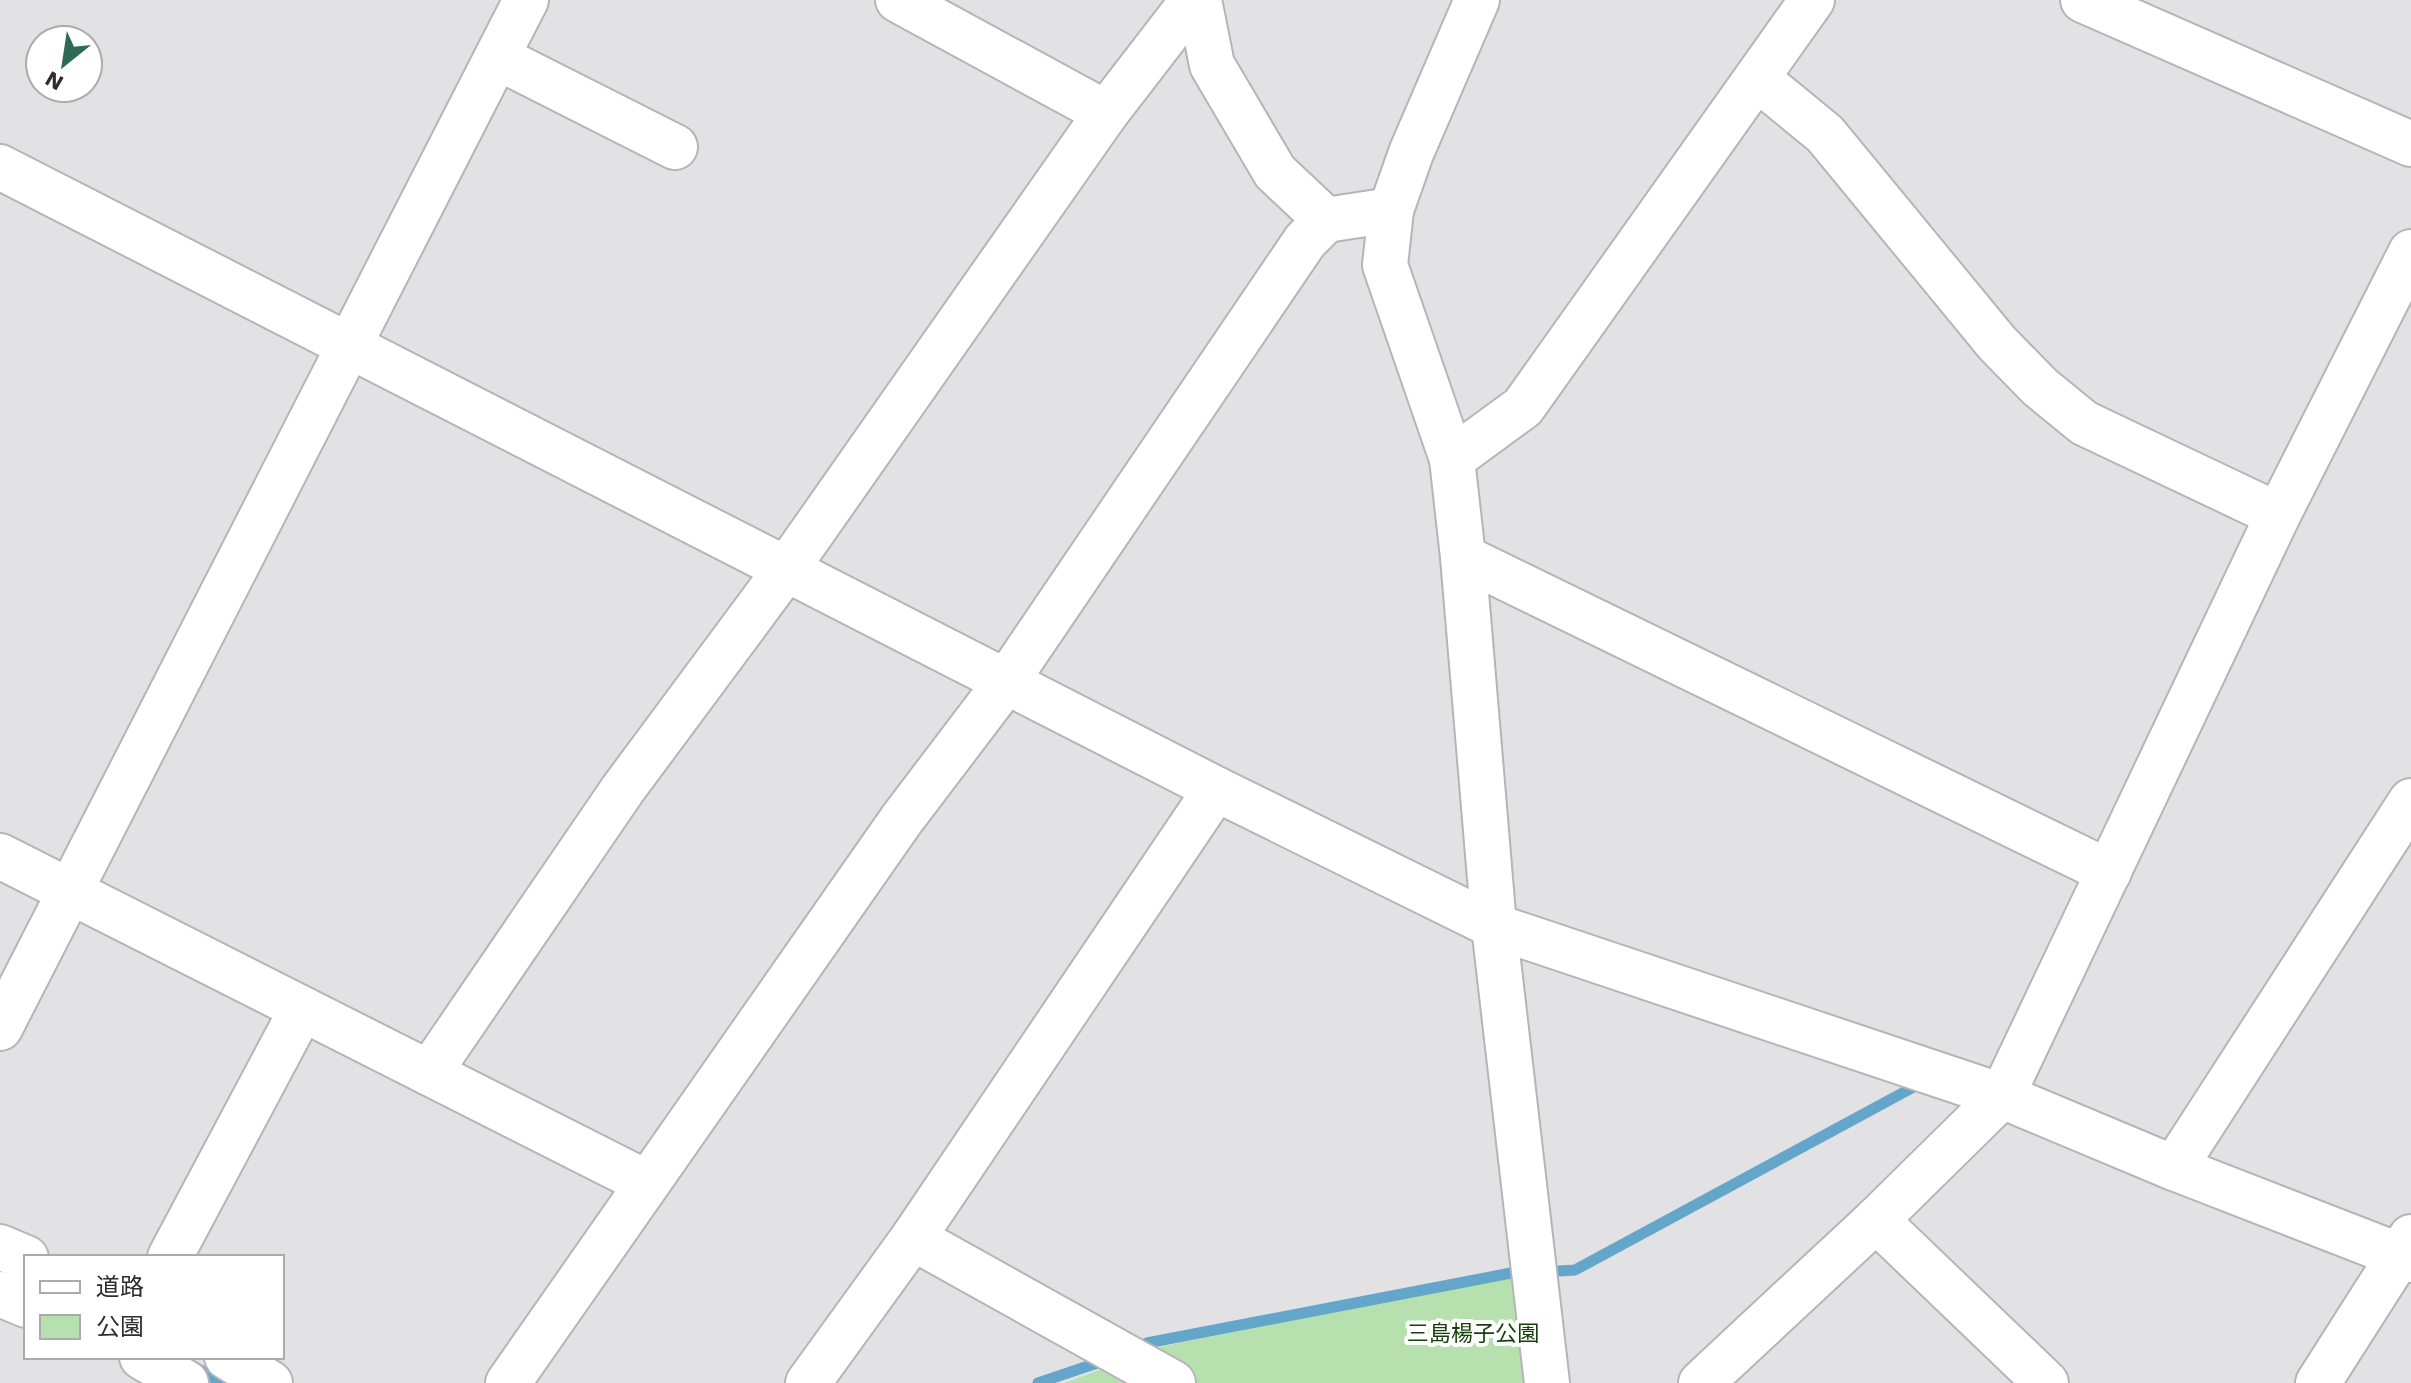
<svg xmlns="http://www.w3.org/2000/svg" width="2411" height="1383" font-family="'Work Sans','Noto Sans JP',sans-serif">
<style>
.green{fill:#b6e0ad}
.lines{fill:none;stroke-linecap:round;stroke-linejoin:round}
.stream{stroke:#64a6ca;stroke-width:11}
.minor-casing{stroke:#b5b5b8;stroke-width:48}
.tertiary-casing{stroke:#b5b5b8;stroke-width:48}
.minor{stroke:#fff;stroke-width:44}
.tertiary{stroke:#fff;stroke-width:44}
.labels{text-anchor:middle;stroke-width:8;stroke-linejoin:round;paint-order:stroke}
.park-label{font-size:22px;fill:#17410c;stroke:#fff}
</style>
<rect width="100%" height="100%" fill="#e2e1e4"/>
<path class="green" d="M1516,1273L1529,1383H1065L1160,1347Z"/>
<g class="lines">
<g class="stream">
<path d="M1544,1272L1575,1270L1921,1083"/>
<path d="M1132,1349L1147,1343L1511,1273H1527"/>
<path d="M195,1367L222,1383"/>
<path d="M1038,1383L1109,1359"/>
</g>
<g class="minor-casing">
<g id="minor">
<path d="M898,0L1106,113"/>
<path d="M1199,0L1212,65L1275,172L1326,220"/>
<path d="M2083,0L2411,144"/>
<path d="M497,57L675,147"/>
<path d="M1758,79L1825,134L1997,343L2040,387L2084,423L2278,515"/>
<path d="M1452,459L1523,407L1812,0"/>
<path d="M1463,557L2109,872"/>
<path d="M0,856L647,1183"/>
<path d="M0,1028L526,0"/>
<path d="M429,1073L623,789L787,568L1106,113L1193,0"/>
<path d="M2174,1168L2411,801"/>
<path d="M1876,1220L2046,1383"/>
<path d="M913,1238L1173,1383"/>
<path d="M0,1247L26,1258"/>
<path d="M170,1257L302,1009"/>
<path d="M0,1294L26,1305"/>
<path d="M142,1357L186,1383"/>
<path d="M227,1357L270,1383"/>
<path d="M508,1383L902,819L1006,682L1305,241L1326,220L1391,210"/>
<path d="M808,1383L913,1238L1216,789"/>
<path d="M1701,1383L1876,1220L2002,1096L2278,515L2411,252"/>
<path d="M2318,1383L2411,1237"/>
</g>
</g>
<g class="tertiary-casing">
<g id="tertiary">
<path d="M1477,0L1411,153L1391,210L1385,265L1452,459L1463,557L1494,926L1547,1383"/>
<path d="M0,167L1216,789L1494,926L2002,1096L2174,1168L2411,1260"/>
</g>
</g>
<use href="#minor" class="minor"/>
<use href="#tertiary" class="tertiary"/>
</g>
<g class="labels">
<g class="park-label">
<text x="1473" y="1341">三島楊子公園</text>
</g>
</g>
<rect x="24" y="1255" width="260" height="104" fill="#ffffff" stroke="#ababab" stroke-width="2"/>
<rect x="40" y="1281" width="40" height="12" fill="#ffffff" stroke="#ababab" stroke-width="2"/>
<text x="96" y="1295" font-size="24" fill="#2d2d2e">道路</text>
<rect x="40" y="1315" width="40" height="24" fill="#b6e0ad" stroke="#ababab" stroke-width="2"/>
<text x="96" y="1335" font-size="24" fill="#2d2d2e">公園</text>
<g transform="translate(64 64) rotate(210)"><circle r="38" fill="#ffffff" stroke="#ababab" stroke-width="2"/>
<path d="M0-6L14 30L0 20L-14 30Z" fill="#2d6b57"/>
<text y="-12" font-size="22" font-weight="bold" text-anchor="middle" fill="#2d2d2e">N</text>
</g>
</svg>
